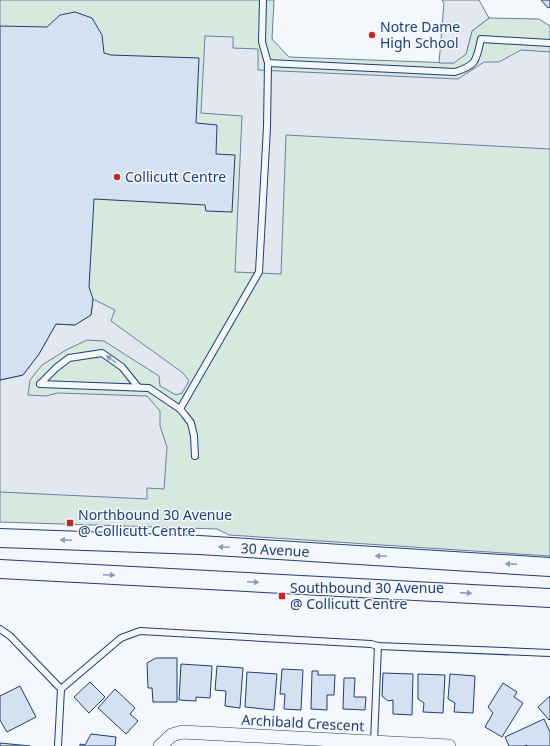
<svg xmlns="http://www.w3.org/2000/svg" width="550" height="746" font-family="'Noto Sans',sans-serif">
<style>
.green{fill:#d7e8df;stroke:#687fa3}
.parking{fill:#e3e8f0;stroke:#687fa3}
.building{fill:#d5e0f0;stroke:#1d3f73}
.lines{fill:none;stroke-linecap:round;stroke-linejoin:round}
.service-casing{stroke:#1d3f73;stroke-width:8}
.minor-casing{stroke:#1d3f73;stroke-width:14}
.secondary-casing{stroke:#1d3f73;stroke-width:20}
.service{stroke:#f4f7fb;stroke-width:6}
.minor{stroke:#f4f7fb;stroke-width:13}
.secondary{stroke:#f4f7fb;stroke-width:18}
.oneway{fill:#889bb7}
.poi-dot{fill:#c62828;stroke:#f4f7fb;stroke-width:1.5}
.labels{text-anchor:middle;stroke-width:3;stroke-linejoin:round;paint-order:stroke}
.poi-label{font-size:14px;fill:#1d3f73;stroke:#f4f7fb;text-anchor:start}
.street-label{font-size:14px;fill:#1d3f73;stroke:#f4f7fb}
</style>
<rect width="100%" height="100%" fill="#f4f7fb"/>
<path class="green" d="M0,0H274L272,39L289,57L453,63L466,54L472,31L489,18L539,19L550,26V556L229,535L217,529L0,522Z"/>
<g class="parking">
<path d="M442,0H479L489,18L472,31L466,54L454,63H439L444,3Z"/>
<path d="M205,36L233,37V48L258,49V70L458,79L484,62H499L521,50L550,52V149L286,135L281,274L235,272L242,116L201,113Z"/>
<path d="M93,299L115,310L111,321L183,373L189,381L182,393L176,395L160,386L159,376L104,341L87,340L66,350L42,365L30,380L28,395L46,396L58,393L147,396L160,411V426L167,447L164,489L147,488V499L0,492V380L23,375L39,354L56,324L75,325L91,315Z"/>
</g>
<g class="building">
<path d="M541,0H550V7L548,8Z"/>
<path d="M75,12L92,18L102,35L104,53L111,55L199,58L196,123L217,125L216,154L235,155L232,212L206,211L205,205L94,199L89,287L93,299L91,315L75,325L56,324L39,354L23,375L0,380V26L47,27L60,15Z"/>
<path d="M156,658H177V702H153L152,688H148L147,663Z"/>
<path d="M181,664L212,666L210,698L196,697V701L179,700Z"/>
<path d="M217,666L243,668L240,708L225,706L226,691L215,690Z"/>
<path d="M282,669L303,670L301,710L284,709L285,694H280Z"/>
<path d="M312,671H318V675H335L334,695H327V710L311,709Z"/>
<path d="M247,672L277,674L274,710L245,707Z"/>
<path d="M383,673L413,674L412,715L393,714V700L388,701L382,696Z"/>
<path d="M418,674L445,675L443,713L423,712L424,703L418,699Z"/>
<path d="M450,674L475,676L473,713L454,712L455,703L448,699Z"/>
<path d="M344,678H355L354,697H366L365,710L343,709Z"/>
<path d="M90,682L105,697L89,713L74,697Z"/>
<path d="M503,683L517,692L514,697L523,703L502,737L485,727L493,713L488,707Z"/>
<path d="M20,686L36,717L7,732L0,720V696Z"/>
<path d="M115,689L135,708L130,714L138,721L126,734L98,708Z"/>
<path d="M550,696V719L549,720L538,707Z"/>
<path d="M544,719L550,732V746H527V745L524,746H509L505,737Z"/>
<path d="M91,734L116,737L115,746H80V744L85,745Z"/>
<path d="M0,743L30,746H0Z"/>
</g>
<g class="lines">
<g class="service-casing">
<g id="service">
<path d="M263,0L262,42L268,63L455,72C477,65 476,61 481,39L550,43"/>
<path d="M40,384L149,388L180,409L185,415L191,423L194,436L195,456"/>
<path d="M40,384L56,368L69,358L102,353L122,367L138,387"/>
<path d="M180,409L259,272L267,127L268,63"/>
<path d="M0,629L10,636L61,689"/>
<path d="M374,742L378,646"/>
<path d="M58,746L61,689L121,638L140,631L371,644L378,646L550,653"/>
</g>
</g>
<g class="minor-casing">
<path id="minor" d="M160,746L172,735L182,732L449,746"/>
</g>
<g class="secondary-casing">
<g id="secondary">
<path d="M0,538L199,545L550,567"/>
<path d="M0,569L550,598"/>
</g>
</g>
<use href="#service" class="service"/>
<use href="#minor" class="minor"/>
<use href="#secondary" class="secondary"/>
</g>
<defs><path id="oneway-solid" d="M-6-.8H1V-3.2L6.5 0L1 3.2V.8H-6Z"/></defs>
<g class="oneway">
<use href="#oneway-solid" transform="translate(111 359) rotate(-144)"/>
<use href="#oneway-solid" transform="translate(66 540) rotate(-178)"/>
<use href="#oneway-solid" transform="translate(224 547) rotate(-177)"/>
<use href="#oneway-solid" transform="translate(381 556) rotate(-177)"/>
<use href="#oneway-solid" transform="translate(511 564) rotate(-177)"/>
<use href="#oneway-solid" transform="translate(109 575) rotate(3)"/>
<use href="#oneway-solid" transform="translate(253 582) rotate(3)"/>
<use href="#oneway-solid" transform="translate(466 593) rotate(3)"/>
</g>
<g class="poi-dot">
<circle cx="372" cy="35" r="4"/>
<circle cx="117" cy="177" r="4"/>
<rect x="66" y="519" width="8" height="8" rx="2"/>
<rect x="278" y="592" width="8" height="8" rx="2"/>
</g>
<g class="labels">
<g class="poi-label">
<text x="380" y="32">Notre Dame<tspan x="380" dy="16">High School</tspan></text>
<text x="125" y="182">Collicutt Centre</text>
<text x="78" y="520">Northbound 30 Avenue<tspan x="78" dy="16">@ Collicutt Centre</tspan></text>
<text x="290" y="593">Southbound 30 Avenue<tspan x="290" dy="16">@ Collicutt Centre</tspan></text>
</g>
<g class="street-label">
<text transform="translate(275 550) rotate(3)" y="5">30 Avenue</text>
<text transform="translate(303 723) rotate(3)" y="5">Archibald Crescent</text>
</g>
</g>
</svg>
